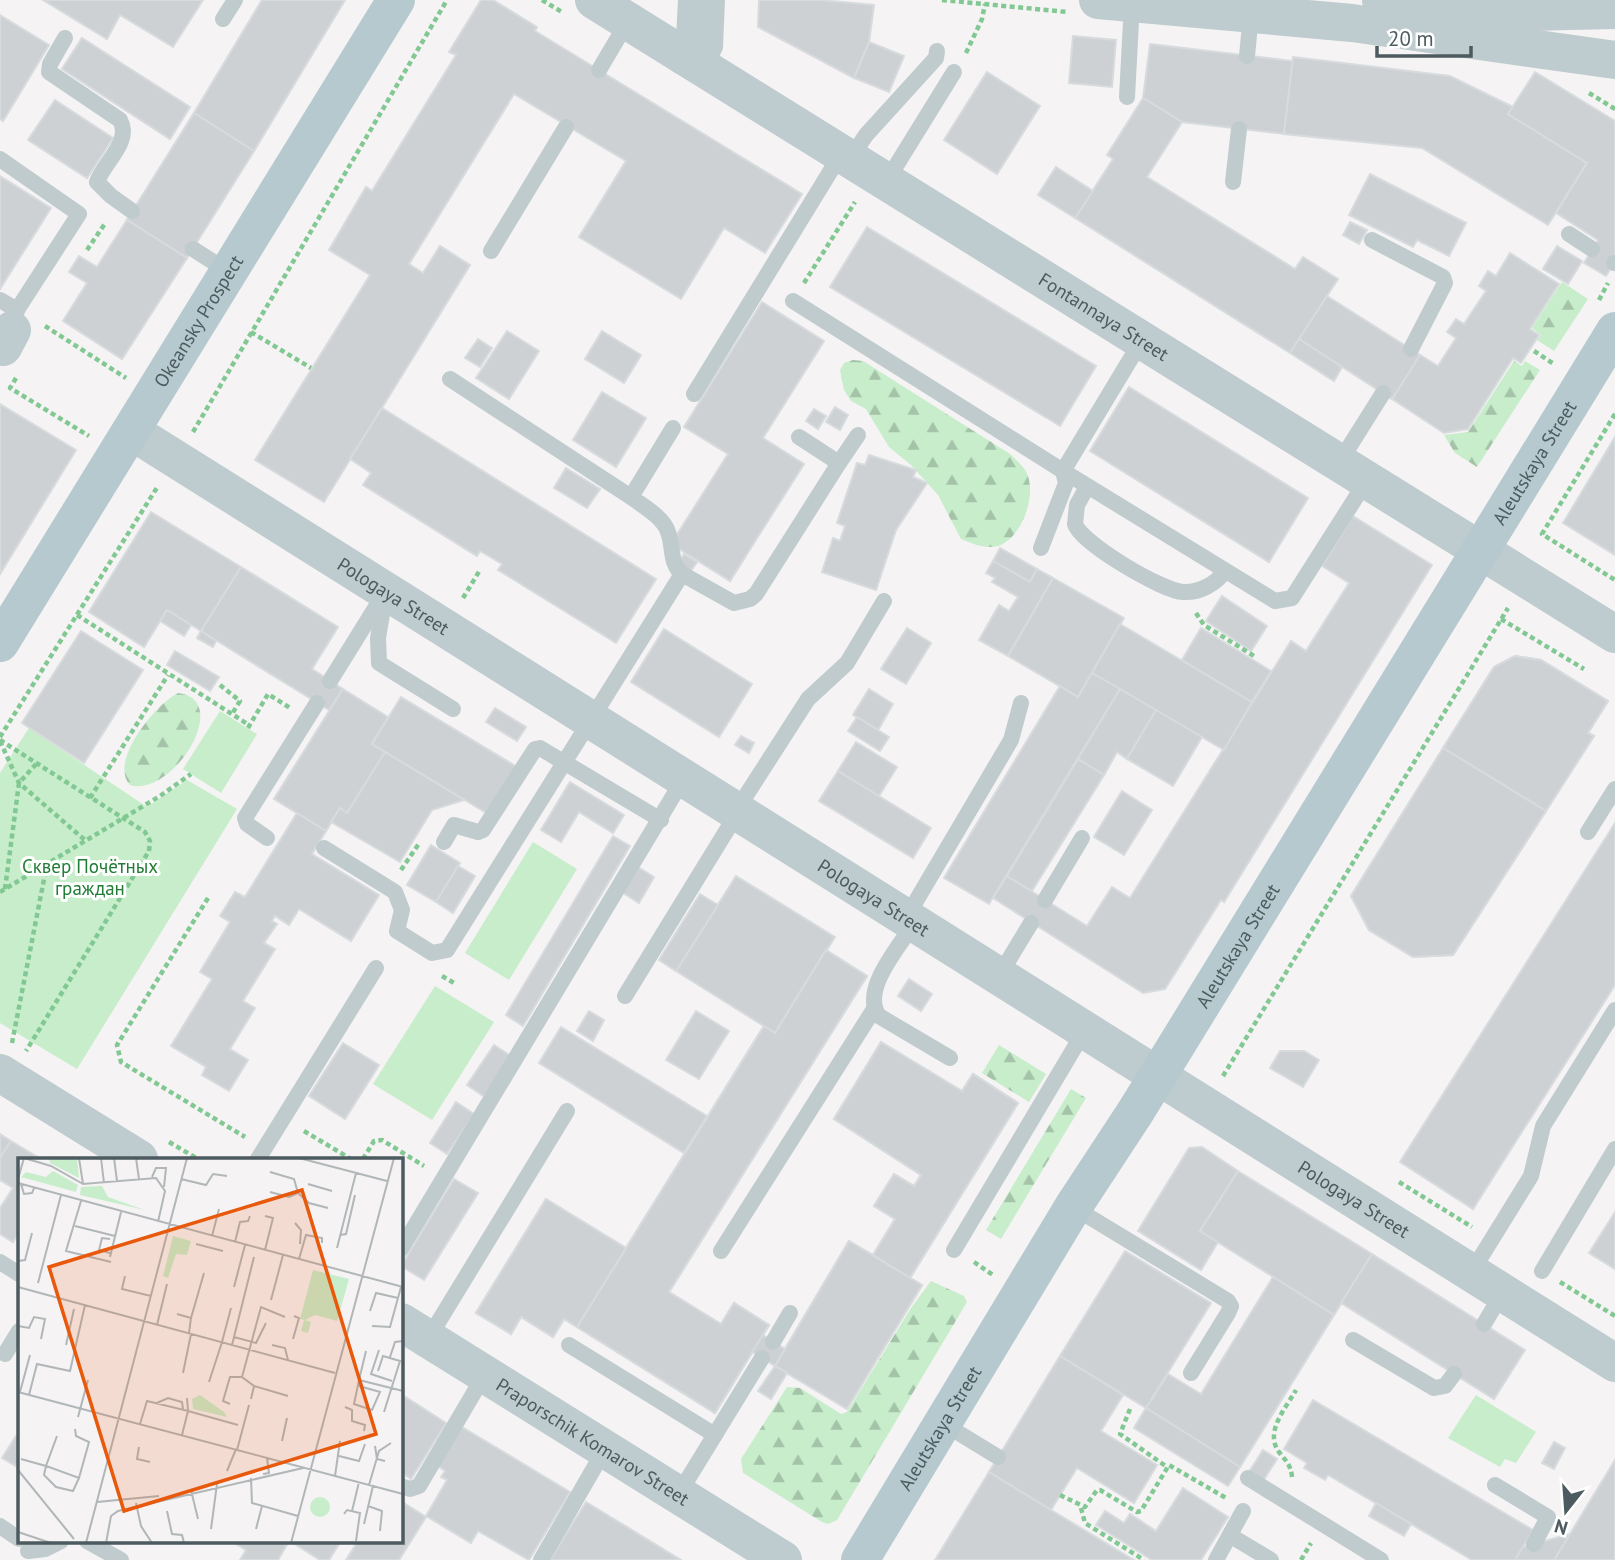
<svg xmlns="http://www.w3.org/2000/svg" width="1615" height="1560" font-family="'PT Sans',sans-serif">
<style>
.forest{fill:url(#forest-firs)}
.park{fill:#c7edcb}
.building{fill:#cdd1d4;stroke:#d7dbdd;stroke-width:2}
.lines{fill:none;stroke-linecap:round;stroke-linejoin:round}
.path{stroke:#81c892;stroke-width:4.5;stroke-dasharray:5 3.5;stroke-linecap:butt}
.lane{stroke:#c0cbce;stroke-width:16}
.secondary{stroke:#becbcf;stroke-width:38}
.primary{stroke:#b6c9ce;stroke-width:38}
.labels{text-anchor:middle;stroke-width:6;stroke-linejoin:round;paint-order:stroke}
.street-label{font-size:19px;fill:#4c5b5f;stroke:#fff}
.park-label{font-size:19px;fill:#217c35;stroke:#fff}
.inset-road{fill:none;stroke:#b1b6b8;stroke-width:2}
.view{fill:#e8590c;fill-opacity:0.15;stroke:#e8590c;stroke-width:3.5}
.inset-edge{fill:none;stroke:#4c5b5f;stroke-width:3.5}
</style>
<defs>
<pattern id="forest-firs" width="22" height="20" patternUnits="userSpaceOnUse" patternTransform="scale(1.75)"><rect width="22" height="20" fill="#c7edcb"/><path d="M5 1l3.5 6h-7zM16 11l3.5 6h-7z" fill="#a4c3a8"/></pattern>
</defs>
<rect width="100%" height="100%" fill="#f5f3f4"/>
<g class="forest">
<path d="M1562,282L1588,299L1554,351L1537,340L1541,335L1532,328Z"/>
<path d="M853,360L863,361L1010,454C1015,459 1022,465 1025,470C1039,491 1022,539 998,546C984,549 974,544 961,539L938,495L911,465L889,447L866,409L851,401L844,390L840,370L844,363Z"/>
<path d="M1514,361L1522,366L1525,361L1540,370L1477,467L1455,453L1444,435L1468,432Z"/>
<path d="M178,693C234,700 172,798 130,785C108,761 156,704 178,693Z"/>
<path d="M999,1045L1046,1074L1029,1102L982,1073Z"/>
<path d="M1071,1089L1086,1098L1001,1239L986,1230Z"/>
<path d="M931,1281L964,1296L967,1302L837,1520L828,1524L822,1522L743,1473L741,1459L787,1387L800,1388L841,1414L847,1412L911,1308Z"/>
</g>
<g class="park">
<path d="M220,711L257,734L221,793L183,769Z"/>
<path d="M29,728L147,807L187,780L237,809L77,1069L0,1023V773Z"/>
<path d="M533,842L577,869L509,980L465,953Z"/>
<path d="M435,986L494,1022L432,1120L373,1084Z"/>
<path d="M1476,1395L1536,1432L1516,1463L1505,1459L1500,1467L1448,1438Z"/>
</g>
<g class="building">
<path d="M43,0H203L173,47L120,15L107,39Z"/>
<path d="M262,0H345L254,151L194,113Z"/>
<path d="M481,0H493L537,27L535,31L802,194L765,253L724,228L681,299L579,237L626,161L514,94L409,264L423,273L440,246L470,265L324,502L255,460L370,275L329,250L366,187L372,191L456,55L449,52Z"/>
<path d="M759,0H820L874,5L869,42L854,78L758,27Z"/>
<path d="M0,15L49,45L3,121L0,119Z"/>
<path d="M1073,36L1116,40L1112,87L1069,83Z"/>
<path d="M82,38L190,107L170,139L62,69Z"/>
<path d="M869,42L904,56L889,92L854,78Z"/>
<path d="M1150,44L1293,61L1284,134L1182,122L1143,98Z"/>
<path d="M1293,57L1450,76L1513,107L1508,114L1587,163L1548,225L1422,148L1284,134Z"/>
<path d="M987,72L1040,106L997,174L944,140Z"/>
<path d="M1535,72L1615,121V261L1606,276L1584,263L1598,240L1556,213L1587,163L1508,114Z"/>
<path d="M1143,98L1182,122L1147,177L1295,269L1303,257L1338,279L1290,353L1075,218L1113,159L1107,155Z"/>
<path d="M55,100L113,138L87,178L28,140Z"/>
<path d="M194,113L254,151L187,258L127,220Z"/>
<path d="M1056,167L1093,191L1075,218L1038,195Z"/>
<path d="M1370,174L1466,223L1449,256L1417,240L1413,247L1349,215Z"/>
<path d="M0,176L51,208L0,289Z"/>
<path d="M127,220L187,258L122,359L63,321L87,283L69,272L79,256L97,267Z"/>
<path d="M1350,222L1367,230L1359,244L1343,235Z"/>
<path d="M867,227L1096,366L1060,426L830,287Z"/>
<path d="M1557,246L1582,261L1568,284L1543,269Z"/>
<path d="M1510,253L1559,284L1530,329L1539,335L1521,363L1513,358L1468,429L1444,433L1392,399L1420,355L1438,366L1456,338L1447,332L1456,319L1464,324L1486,291L1479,286L1488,271L1496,276Z"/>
<path d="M1327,296L1420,355L1392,399L1299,339Z"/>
<path d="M762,302L824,341L763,438L804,464L730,581L671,544L728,454L684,427Z"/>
<path d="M507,331L539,351L509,399L476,378Z"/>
<path d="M602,331L641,355L624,383L585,359Z"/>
<path d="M478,339L492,348L480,367L465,358Z"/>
<path d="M1299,339L1342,367L1334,381L1290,353Z"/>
<path d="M1129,387L1308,498L1269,562L1090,451Z"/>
<path d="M602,392L646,418L616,467L573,440Z"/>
<path d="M0,404L76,450L0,574Z"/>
<path d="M835,407L848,415L840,430L826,422Z"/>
<path d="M382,408L656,579L616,643L498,570L502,564L480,551L477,556L363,485L371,473L350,459Z"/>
<path d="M814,409L826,416L818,429L806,421Z"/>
<path d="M1615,437V555L1563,523Z"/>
<path d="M869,455L916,470L913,477L927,483L896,530L876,590L822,572L833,538L840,541L845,526L837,523L857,463L865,465Z"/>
<path d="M566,468L600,489L587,508L554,488Z"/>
<path d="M151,512L241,567L201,631L167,610L144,647L89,612Z"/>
<path d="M1353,516L1432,565L1224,902L1221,900L1165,989L1143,993L993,898L1007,876L1087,926L1112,887L1130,898L1291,641L1306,651L1349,583L1322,566Z"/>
<path d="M1000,548L1037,569L1030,582L993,561Z"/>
<path d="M684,554L697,562L689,574L677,566Z"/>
<path d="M993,561L1030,582L1037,569L1053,578L1008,656L979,640L999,605L1009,611L1018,597L992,582L995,578L986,573Z"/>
<path d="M241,567L338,627L312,669L343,689L329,710L201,631Z"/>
<path d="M1053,578L1124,618L1078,697L1008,656Z"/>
<path d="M1222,596L1267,626L1251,651L1206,621Z"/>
<path d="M167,610L191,625L184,636L160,621Z"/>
<path d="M1120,624L1252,702L1224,750L1092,673Z"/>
<path d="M907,628L931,643L906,684L881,669Z"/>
<path d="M1201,628L1271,671L1252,702L1182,660Z"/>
<path d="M664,629L752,684L719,737L631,682Z"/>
<path d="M81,631L143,670L84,763L22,723Z"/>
<path d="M201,631L216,641L213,647L197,638Z"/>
<path d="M175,651L219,677L210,691L167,665Z"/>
<path d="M1515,656L1541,660L1608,701L1588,733L1594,736L1453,955L1413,957L1369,930L1351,896L1494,667Z"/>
<path d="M1515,656L1541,660L1608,701L1588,733L1594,736L1546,811L1443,748L1494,667Z"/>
<path d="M1092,673L1120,689L989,904L944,878L1060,686L1078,697Z"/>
<path d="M343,689L388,717L372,744L385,752L347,813L340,808L326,831L274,799Z"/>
<path d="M869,689L893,704L878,730L853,715Z"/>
<path d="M1120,689L1156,710L1127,759L1117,752L1104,775L1078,759Z"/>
<path d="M401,697L517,767L488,814L372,744Z"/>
<path d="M495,708L526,727L517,741L486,722Z"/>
<path d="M1156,710L1202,737L1173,786L1127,759Z"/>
<path d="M857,717L889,737L880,751L848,731Z"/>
<path d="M741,736L754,743L749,753L735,745Z"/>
<path d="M856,742L897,767L879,796L838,771Z"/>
<path d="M1443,748L1546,811L1453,955L1413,957L1369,930L1351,896Z"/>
<path d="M385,752L464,800L432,810L400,862L331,822L340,808L347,813Z"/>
<path d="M1078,759L1104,775L1032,891L1007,876Z"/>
<path d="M838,771L931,828L913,858L819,801Z"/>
<path d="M570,782L624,815L613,833L579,812L561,842L541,830Z"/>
<path d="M1122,791L1152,810L1124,855L1094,837Z"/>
<path d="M297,813L326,831L312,854L379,895L351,941L299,909L289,925L275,916L272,921L277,924L264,943L275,949L243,1001L255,1008L230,1049L248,1060L229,1091L202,1075L206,1067L171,1046L212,979L200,972L230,922L220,916L235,892L245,897Z"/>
<path d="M1615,823V985L1473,1209L1400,1162Z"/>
<path d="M613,836L630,846L523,1026L506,1015Z"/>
<path d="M431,845L460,863L436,902L407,885Z"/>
<path d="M458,866L475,876L453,913L436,902Z"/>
<path d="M638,867L654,877L639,903L623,893Z"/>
<path d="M736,876L835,937L775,1033L676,971Z"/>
<path d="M700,894L718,905L676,971L659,960Z"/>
<path d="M826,950L867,976L669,1292L721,1324L734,1303L769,1325L715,1413L564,1319L553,1337L521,1317L511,1334L476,1313L546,1199L626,1248L764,1026L775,1033Z"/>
<path d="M826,950L867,976L669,1292L721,1324L734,1303L769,1325L715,1413L577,1327L764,1026L775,1033Z"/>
<path d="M909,979L932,994L921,1011L898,996Z"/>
<path d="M589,1011L604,1020L593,1041L577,1031Z"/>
<path d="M696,1011L729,1031L699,1079L666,1060Z"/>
<path d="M561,1027L707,1116L684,1153L539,1063Z"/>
<path d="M881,1042L962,1091L973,1074L1018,1103L910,1278L922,1285L847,1409L775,1366L849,1241L873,1255L895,1219L874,1206L894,1174L914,1186L921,1175L834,1119Z"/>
<path d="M881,1042L962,1091L973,1074L1018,1103L910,1278L873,1255L895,1219L874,1206L894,1174L914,1186L921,1175L834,1119Z"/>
<path d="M343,1043L379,1065L345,1119L309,1096Z"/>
<path d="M494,1045L511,1056L485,1097L467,1085Z"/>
<path d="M1280,1051H1304L1319,1060L1303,1087L1270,1068Z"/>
<path d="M456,1102L474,1114L447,1154L430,1143Z"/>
<path d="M0,1134L11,1141L0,1158Z"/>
<path d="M11,1141L41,1159H19V1232L13,1242L0,1234V1208L13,1188L0,1180V1158Z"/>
<path d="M1202,1147L1238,1171L1200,1231L1218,1242L1201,1270L1138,1231L1189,1148Z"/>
<path d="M1238,1171L1372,1254L1334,1315L1200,1231Z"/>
<path d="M454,1179L478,1193L424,1280L401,1266Z"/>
<path d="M546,1199L626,1248L577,1327L564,1319L553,1337L521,1317L511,1334L476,1313Z"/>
<path d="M1615,1212V1269L1589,1253Z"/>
<path d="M849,1241L922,1285L847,1409L775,1366Z"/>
<path d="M1125,1251L1211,1303L1146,1408L1060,1356Z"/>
<path d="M1372,1254L1525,1350L1494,1399L1341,1303Z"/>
<path d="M1273,1277L1334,1315L1240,1467L1146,1408L1168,1374L1201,1394Z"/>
<path d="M763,1335L785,1349L775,1366L752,1352Z"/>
<path d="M1060,1356L1123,1395L1101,1431L1157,1465L1134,1503L1077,1468L1051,1510L989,1472Z"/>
<path d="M775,1366L787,1373L771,1399L758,1391Z"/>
<path d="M401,1394L446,1423L411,1479L401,1472Z"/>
<path d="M1313,1400L1533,1530L1515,1560H1472L1328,1475L1325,1480L1304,1468L1307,1463L1284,1449Z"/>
<path d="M1146,1408L1240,1467L1228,1486L1134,1428Z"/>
<path d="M462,1427L570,1492L529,1560L478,1531L471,1543L426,1516L447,1480L441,1477L445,1471L438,1466Z"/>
<path d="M16,1436L19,1437V1468L2,1458Z"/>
<path d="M1554,1442L1565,1448L1554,1469L1542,1463Z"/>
<path d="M1263,1450L1277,1459L1263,1481L1249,1472Z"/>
<path d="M1615,1460V1560H1554L1570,1534Z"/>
<path d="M989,1472L1051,1510L1134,1560H935Z"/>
<path d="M1183,1488L1228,1517L1201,1560H1152L1096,1525L1105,1511L1124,1523L1130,1514L1156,1531Z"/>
<path d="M401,1501L426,1517L399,1560H346L358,1541H401Z"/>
<path d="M586,1502L681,1560H550Z"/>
<path d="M1376,1503L1411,1524L1404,1536L1369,1516Z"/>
<path d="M1570,1534L1554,1560H1515L1523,1547Z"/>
<path d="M231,1541H289L278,1560H240L246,1550Z"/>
<path d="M290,1541H341L329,1560H320Z"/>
</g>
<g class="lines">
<g class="path">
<path d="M542,0L562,12"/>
<path d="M942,0L1067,12"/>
<path d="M966,53L982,19L985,4"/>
<path d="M1589,93L1615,109"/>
<path d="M87,250L106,222"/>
<path d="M804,283L855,202"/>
<path d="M1599,300L1608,283"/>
<path d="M45,326L126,378"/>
<path d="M251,332L311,368"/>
<path d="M1534,351L1554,364"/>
<path d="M16,378L10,388L89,436"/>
<path d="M1615,414L1542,534L1615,580"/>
<path d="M193,432L447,0"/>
<path d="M463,598L480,570"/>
<path d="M1196,613L1204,625L1254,656"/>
<path d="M77,615L249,725"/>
<path d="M1501,619L1584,669"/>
<path d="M220,685L240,701L232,714"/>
<path d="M248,728L268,694L290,708"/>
<path d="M0,737L158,486"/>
<path d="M0,740L145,832L150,841L149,851L26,1051"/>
<path d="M0,741L19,783L86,841"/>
<path d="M90,798L168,675"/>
<path d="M401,870L420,842"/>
<path d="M5,889L19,783L37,763"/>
<path d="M0,892L160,796L191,774"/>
<path d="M208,898L117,1045L121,1062L245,1137"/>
<path d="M442,976L456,984"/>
<path d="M12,1043L47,864"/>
<path d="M1223,1076L1508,608"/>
<path d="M304,1131L351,1159"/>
<path d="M169,1142L198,1159"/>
<path d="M363,1159L374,1141L382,1140L424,1166"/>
<path d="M1399,1182L1472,1227"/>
<path d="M974,1262L993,1275"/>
<path d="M1560,1282L1615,1316"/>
<path d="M1130,1409L1120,1434L1167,1467"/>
<path d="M1292,1477C1291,1465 1286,1461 1279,1452C1264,1432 1286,1408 1296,1390"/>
<path d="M1060,1495L1085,1507L1097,1490H1100L1137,1512L1141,1511L1169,1465L1226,1498"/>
<path d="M1081,1508L1085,1523L1144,1560"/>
<path d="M1301,1560L1311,1543"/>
</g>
<g class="lane">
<path d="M223,19L235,0"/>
<path d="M65,38L50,64L49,72L120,120C132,142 104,162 97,182L111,196L132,211"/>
<path d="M1247,56L1251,14"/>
<path d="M705,69L715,47L717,0"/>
<path d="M599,70L628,21"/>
<path d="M1127,97L1132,3"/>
<path d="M0,159L79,214L17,310L12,330"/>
<path d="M850,159L866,135L936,58L937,51"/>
<path d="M886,182L954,72"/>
<path d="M1233,182L1239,129"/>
<path d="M1569,234L1592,249"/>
<path d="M1372,240L1443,277L1445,283L1411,349"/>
<path d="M193,249L229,272"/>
<path d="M491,251L566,127"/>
<path d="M1614,263H1615"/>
<path d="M0,300L17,310"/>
<path d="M793,301L1063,471L1142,340"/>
<path d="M450,379L631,497"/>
<path d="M694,394L841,154"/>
<path d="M839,463L858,435"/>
<path d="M1339,463L1383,393"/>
<path d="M1063,471L1275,601L1292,598L1367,480"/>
<path d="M1087,487L1077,505L1075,524C1081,543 1162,591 1183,592C1199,593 1216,584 1225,571"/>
<path d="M1041,548L1066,483L1063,471"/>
<path d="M682,574L734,603L750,599L756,594L839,463L799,437"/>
<path d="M386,591L378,638L379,663L453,709"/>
<path d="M330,681L379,602"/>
<path d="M736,811L808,699L847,663L884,601"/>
<path d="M1588,832L1615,789"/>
<path d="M267,838L247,824L245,818L317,703"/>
<path d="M444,842L454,825L478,832L483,830L535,749L540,748L661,820"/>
<path d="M324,848L395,892L402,910L397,931L432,953L447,950L682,574C669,562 674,548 668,532C663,517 644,507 631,497L673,428"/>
<path d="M1045,900L1082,838"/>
<path d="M906,918L1011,740L1021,703"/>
<path d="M914,923C900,946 860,990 879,1016L950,1058"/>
<path d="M999,976L1031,923"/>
<path d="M625,996L738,812"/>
<path d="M258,1159L376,968"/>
<path d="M1073,1207L1228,1301L1231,1306L1228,1313L1191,1373"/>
<path d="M401,1249L684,778"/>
<path d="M954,1250L1085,1030"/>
<path d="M721,1251L874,1009"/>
<path d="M0,1262L19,1274"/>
<path d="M1542,1271L1615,1149"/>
<path d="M1471,1273L1531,1176L1543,1126L1615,1010"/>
<path d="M1484,1324L1503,1292"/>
<path d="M428,1339L567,1111"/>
<path d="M1353,1340L1434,1388L1445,1386L1454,1374"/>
<path d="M773,1342L790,1313"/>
<path d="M569,1345L715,1435"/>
<path d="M5,1354L19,1331"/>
<path d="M944,1424L998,1457"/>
<path d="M1248,1478L1381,1560"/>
<path d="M1495,1485L1548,1517L1534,1544"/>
<path d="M401,1486L410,1489L419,1486L485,1374"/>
<path d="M678,1495L762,1358"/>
<path d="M0,1526L19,1539"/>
<path d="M1231,1536L1271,1560"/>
<path d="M87,1541L121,1560"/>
<path d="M28,1551L45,1549L61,1541"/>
<path d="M541,1560L605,1449"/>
<path d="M1216,1560L1243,1511"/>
</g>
<g class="secondary">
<path id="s1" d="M594,0L1615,634"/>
<path d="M1098,0L1352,23L1615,60"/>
<path d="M1381,0L1527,12L1615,10"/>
<path d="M684,56L695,39L697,0"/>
<path d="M0,345L3,347L12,330"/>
<path id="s2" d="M131,431L1615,1363"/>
<path d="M0,1073L139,1159"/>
<path id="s3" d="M401,1322L783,1560"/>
</g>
<g class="primary">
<path id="s4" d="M0,643L396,0"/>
<path id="s5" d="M860,1560L1073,1207L1136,1111L1615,331"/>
</g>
</g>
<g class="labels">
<g class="street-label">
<text dy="7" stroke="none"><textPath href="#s1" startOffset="600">Fontannaya Street</textPath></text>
<text dy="7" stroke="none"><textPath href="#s4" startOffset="378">Okeansky Prospect</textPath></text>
<text dy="7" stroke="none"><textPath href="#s5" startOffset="1288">Aleutskaya Street</textPath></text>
<text dy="7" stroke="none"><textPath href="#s2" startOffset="310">Pologaya Street</textPath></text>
<text dy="7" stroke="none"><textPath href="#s2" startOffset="877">Pologaya Street</textPath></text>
<text dy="7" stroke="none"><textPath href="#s5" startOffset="721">Aleutskaya Street</textPath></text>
<text dy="7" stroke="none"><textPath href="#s2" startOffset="1444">Pologaya Street</textPath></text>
<text dy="7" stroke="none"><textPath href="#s5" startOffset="154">Aleutskaya Street</textPath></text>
<text dy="7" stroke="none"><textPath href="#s3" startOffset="226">Praporschik Komarov Street</textPath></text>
</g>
<g class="park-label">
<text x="90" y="873">Сквер Почётных<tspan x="90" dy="22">граждан</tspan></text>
</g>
</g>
<g transform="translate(18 1158)">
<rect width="385" height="385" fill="#f5f3f4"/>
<path d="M292 349a10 10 0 1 1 20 0a10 10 0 1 1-20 0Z" fill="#c7edcb"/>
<path d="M31,0H59L61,20L32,5ZM35,13L60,27L58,34L3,19L8,14L28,19ZM84,28L90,39L127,52L62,37L63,29ZM155,78L173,83L169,97L158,96L150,120L145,118ZM182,237L206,254L209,259L175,251L174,241Z" fill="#c7edcb"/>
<path d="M295,112L331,121L319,163L297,157L287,162L293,164L290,175L283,173L286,162L282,161Z" fill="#c7edcb"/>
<path class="inset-road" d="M6,0L33,8L65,26M61,0L65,26L138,20L147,33L140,64M83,0L86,25M96,0L99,23M118,0L121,21M281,0L369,23M252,14L276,21L280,35L291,45L310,50M134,19L138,10H148L146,29M0,21L6,0M163,21L188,27L195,16L209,18M0,25L385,129M3,26L6,36L14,35L16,30M290,26L314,33M252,34L271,39L280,35M63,43L48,93L93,104M277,65L283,72L282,86M57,68L97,78M322,77L328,76L337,37M194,78L201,51M92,81L84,80L81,92L92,95M217,84L222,64L230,63L232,58M178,86L205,93M319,90L338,15M247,92L255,60L247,58M92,99L103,54M281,101L288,77L304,80V85M0,103L7,102L14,75M107,118L104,131L133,138M20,125L43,37M0,129L317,215M216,129L227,87M253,142L265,97M352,153L358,135L380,140M159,156L173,160L171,175M173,160L186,115M139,167L149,126M0,168L11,170L16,159L27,161L23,181M354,168L372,169L383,129M216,179L238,185L248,165M275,181L281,160L276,158M204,184L213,150M48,187L56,151M214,187L236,99M254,187L267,190L270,202M361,192L353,216L374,223M372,199L377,184L385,183M360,213L365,198L382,203L366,254M165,215L173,176M341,222L348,193M191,224L204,184M236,228L270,238M341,228L362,234L354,252L336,246L341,222L385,233M0,234L385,336M2,234L12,197M11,237L19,206L52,213L67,147M233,241L236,228L224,219L243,149L267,159M139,245L150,240L164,244L165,251M212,246L205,243L212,219H224M327,249L334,252V263L347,267L346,273M60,259L70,222M122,266L129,243L170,253L169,240M164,277L170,253L220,267M39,278L28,308L61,320L71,284L58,278L57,271M264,283L269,260M357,288L359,301L367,303M121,289L119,301L132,304M219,292L231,247M321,298L341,303L347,286M3,301L28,308L26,317L38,329L55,333L61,320M0,312L56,381M209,313L218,291M245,316L251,315L249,300M317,318L322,283M233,320L234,345L280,358M351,327L361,293L373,285M173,332L180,361M79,344L141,338M118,345L123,368L134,385M350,348L364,353L362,373M149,353L154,376L164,377L166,385M334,353L341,324M326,356L329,352L342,355L338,383M346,366L355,328M193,371L199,326M238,371L244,348M0,374L33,385M68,385L169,0M88,385L93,358L100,353L285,310M273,385L376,0"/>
<path class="view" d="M284,32L358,276L106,353L31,109Z"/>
<rect width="385" height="385" class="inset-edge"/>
</g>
<g transform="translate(1566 1511) rotate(197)" stroke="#ffffff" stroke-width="5" paint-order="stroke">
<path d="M0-5L12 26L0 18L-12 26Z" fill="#4c5b5f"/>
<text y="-10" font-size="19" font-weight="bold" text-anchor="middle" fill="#4c5b5f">N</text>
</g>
<path d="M1377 46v10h94v-10" fill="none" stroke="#4c5b5f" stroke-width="3.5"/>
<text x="1388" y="46" font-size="21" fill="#4c5b5f" stroke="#ffffff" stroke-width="5" paint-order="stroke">20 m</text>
</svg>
